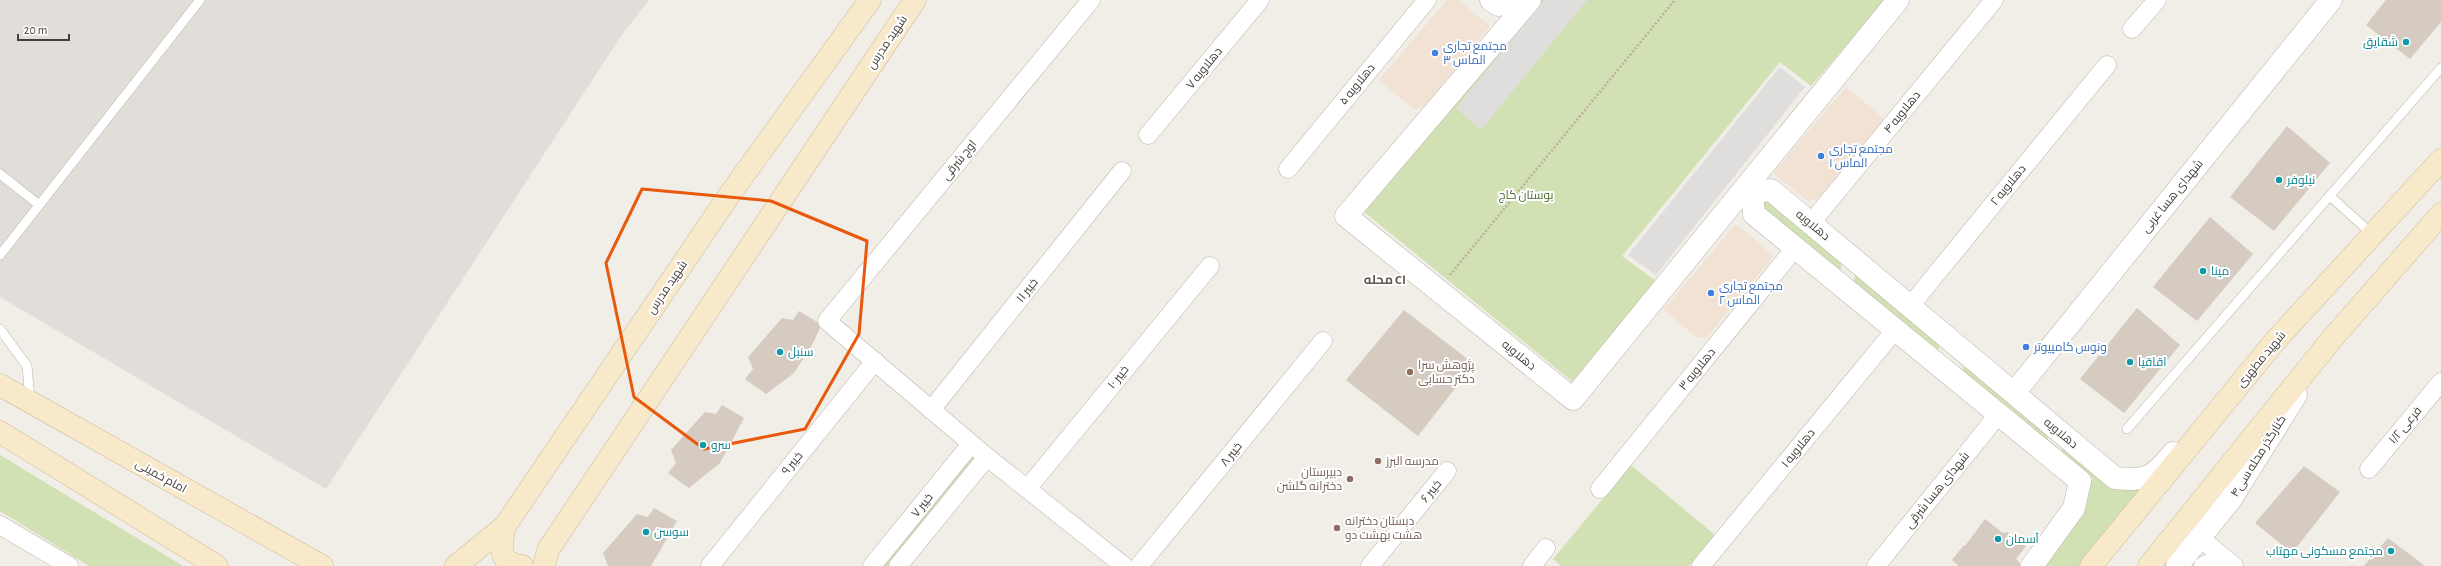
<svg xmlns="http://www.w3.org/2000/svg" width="2441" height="566" font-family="'Alegreya Sans',Cairo,sans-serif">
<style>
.commercial{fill:#f1e2d4}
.industrial{fill:#e1ddd9}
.green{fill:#d1e1b4}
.parking{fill:#e0dedc}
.building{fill:#d5cbc1}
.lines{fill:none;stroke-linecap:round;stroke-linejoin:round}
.service-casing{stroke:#bcb4ab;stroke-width:10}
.minor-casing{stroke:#bcb4ab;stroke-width:19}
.tertiary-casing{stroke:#bcb4ab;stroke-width:23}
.secondary-casing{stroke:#ccbb9c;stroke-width:23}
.path{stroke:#bcaf9e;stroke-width:2.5;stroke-dasharray:2 2;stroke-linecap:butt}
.service{stroke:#fff;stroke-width:9}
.minor{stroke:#fff;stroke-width:18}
.tertiary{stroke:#fff;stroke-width:22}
.secondary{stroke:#f8e9ca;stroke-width:22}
.marked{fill:none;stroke:#e8590c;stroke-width:3;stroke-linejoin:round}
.culture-dot{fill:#0f9aa8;stroke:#fff;stroke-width:1.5}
.shop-dot{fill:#3f7fe0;stroke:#fff;stroke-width:1.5}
.education-dot{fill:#8d6e63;stroke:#fff;stroke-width:1.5}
.labels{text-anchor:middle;stroke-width:4;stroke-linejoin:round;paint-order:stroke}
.street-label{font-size:12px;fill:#443e37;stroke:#fff}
.culture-label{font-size:12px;fill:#0d838f;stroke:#fff;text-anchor:start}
.shop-label{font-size:12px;fill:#366cbe;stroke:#fff;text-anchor:start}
.park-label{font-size:12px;fill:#4e6f31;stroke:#fff}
.education-label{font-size:12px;fill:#785e54;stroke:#fff;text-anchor:start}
.neighbourhood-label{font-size:13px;font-weight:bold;fill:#655a4f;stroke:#fff}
</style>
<rect width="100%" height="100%" fill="#f1ede7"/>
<g class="commercial">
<path d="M1447,0H1458L1490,26L1424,107L1414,109L1379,80Z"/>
<path d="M1846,87L1884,119L1818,199L1808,201L1773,173Z"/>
<path d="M1736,224L1774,256L1708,336L1698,338L1663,310Z"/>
</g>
<path class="industrial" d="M0,0H649L621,36L326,489L0,297Z"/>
<g class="green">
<path d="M1538,0H1885L1811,86L1780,62L1622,256L1656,281L1573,382L1363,211Z"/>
<path d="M1765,195L1841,260V269H1834L1755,202Z"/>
<path d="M1855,275H1863L1939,340V349H1932L1854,282Z"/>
<path d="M1964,366L2048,430V439H2041L1962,372Z"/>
<path d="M2061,447L2147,490L2084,566H2043L2087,503L2086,492L2093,479L2062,451Z"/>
<path d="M970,453L977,458L891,566H881Z"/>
<path d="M0,455L183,566H89L0,511Z"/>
<path d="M1631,465L1715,535L1689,566H1561L1553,559Z"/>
</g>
<g class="parking">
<path d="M1544,0H1587L1481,130L1456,108Z"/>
<path d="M1780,67L1805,87L1656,275L1628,255Z"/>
</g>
<g class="building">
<path d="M2386,0H2441V22L2410,59L2366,25Z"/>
<path d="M2287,126L2330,163L2274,231L2230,197Z"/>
<path d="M2210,217L2253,254L2197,321L2153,287Z"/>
<path d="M2137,308L2180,345L2124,413L2080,379Z"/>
<path d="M1404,310L1474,364L1418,436L1346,380Z"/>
<path d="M799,311L817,322L820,328L811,347L794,373L766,394L745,379L753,369L748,357L782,318L793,320Z"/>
<path d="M722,405L744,418L720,463L689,488L668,473L676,463L671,450L705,412L716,414Z"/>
<path d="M2304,466L2340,492L2292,553L2255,523Z"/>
<path d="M654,508L677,521L651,566H608L603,553L637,514L648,517Z"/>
<path d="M1985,519L2003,533L2007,532L2026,546L2016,559L2020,563V566H1959L1952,560L1964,545L1965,546Z"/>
<path d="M2388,538L2425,566H2364Z"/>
</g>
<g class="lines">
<g class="service-casing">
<g id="service">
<path d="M0,174L38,204"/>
<path d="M2330,196L2373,235"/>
<path d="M0,255L200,0"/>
<path d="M0,329L27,366L30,399"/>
<path d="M2127,429L2441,68"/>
</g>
</g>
<g class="minor-casing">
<g id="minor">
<path d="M1091,0L827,321L987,457L1124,566"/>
<path d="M2132,29L2157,0"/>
<path d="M1148,135L1260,0"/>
<path d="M1288,169L1427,0"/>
<path d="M1811,223L1994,0"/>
<path d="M1910,306L2107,65"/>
<path d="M931,410L1122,171"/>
<path d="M2369,469L2441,382"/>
<path d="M1027,489L1210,266"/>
<path d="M1600,489L1795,248"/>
<path d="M0,525L69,566"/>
<path d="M2200,538L2234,566"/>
<path d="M710,566L875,361"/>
<path d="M872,566L971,444"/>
<path d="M898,566L987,457"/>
<path d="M1139,566L1323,341"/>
<path d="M1370,566L1447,471"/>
<path d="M1532,566L1546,548"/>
<path d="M1701,566L1895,330"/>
<path d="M1876,566L1998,415"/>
<path d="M2203,566L2223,557"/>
</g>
</g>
<g class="tertiary-casing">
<g id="tertiary">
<path d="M1491,0L1498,5L1508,3"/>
<path d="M1530,0L1346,216L1573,399L1898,0"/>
<path d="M1752,192L1771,190L2115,478C2147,481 2153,478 2173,453"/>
<path d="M1752,192L1754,214L2080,481L2074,508L2032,566"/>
<path d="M2014,393L2331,0"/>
<path d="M2177,566L2231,499L2296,395"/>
</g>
</g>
<g class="secondary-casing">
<g id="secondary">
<path d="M0,385L322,566"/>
<path d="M0,432L217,566"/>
<path d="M505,526C501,545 496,563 522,566"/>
<path d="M456,566L505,526L730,194L870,0"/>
<path d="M544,566L548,550L915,0"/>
<path d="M2091,566L2276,340L2441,160"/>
<path d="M2149,566L2331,340L2441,214"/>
</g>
</g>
<path class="path" d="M1450,275L1675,0"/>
<use href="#service" class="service"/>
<use href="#minor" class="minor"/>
<use href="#tertiary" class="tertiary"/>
<use href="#secondary" class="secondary"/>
</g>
<path class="marked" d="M642,189L771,201L867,241L859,334L805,429L704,449L634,397L606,263Z"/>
<g class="culture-dot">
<circle cx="2406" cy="42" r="4"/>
<circle cx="2279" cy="180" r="4"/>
<circle cx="2203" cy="271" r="4"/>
<circle cx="780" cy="352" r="4"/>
<circle cx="2130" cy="362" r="4"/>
<circle cx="703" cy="445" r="4"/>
<circle cx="646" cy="532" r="4"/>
<circle cx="1998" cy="539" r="4"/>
<circle cx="2391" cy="551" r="4"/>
</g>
<g class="shop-dot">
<circle cx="1435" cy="53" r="4"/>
<circle cx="1821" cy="156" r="4"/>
<circle cx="1711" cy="293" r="4"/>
<circle cx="2026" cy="347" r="4"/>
</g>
<g class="education-dot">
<circle cx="1410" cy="372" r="4"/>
<circle cx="1378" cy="461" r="4"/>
<circle cx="1350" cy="479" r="4"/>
<circle cx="1337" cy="528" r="4"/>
</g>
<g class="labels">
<g class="street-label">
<text transform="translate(887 42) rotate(-56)" y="4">شهید مدرس</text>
<text transform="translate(1204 68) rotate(-51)" y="4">دهلاویه ۷</text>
<text transform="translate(1357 84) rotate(-51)" y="4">دهلاویه ۵</text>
<text transform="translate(1902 112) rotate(-51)" y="4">دهلاویه ۴</text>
<text transform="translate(959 160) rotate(-51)" y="4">اوج شرقی</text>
<text transform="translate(2008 185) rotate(-51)" y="4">دهلاویه ۲</text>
<text transform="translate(2172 196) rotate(-51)" y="4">شهدای هسا غربی</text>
<text transform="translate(1813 225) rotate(40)" y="4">دهلاویه</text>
<text transform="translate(667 287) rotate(-56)" y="4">شهید مدرس</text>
<text transform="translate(1027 290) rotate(-51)" y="4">خیبر ۱۱</text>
<text transform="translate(1519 355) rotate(39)" y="4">دهلاویه</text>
<text transform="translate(2261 359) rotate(-50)" y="4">شهید مطهری</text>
<text transform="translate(1697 369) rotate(-51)" y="4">دهلاویه ۳</text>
<text transform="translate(1118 377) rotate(-51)" y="4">خیبر ۱۰</text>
<text transform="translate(2405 425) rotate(-50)" y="4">فرعی ۱/۲</text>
<text transform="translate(2061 433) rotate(40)" y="4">دهلاویه</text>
<text transform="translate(1798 448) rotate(-51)" y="4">دهلاویه ۱</text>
<text transform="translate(1231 454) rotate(-51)" y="4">خیبر ۸</text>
<text transform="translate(2258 456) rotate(-58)" y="4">کنارگذر محله سی۴</text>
<text transform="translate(792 463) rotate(-51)" y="4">خیبر ۹</text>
<text transform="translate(161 476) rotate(29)" y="4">امام خمینی</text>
<text transform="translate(1937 490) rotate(-51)" y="4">شهدای هسا شرقی</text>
<text transform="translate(1431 491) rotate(-51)" y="4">خیبر ۶</text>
<text transform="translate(922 505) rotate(-51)" y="4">خیبر ۷</text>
</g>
<g class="culture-label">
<text x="2398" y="46" text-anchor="end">شقایق</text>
<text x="2287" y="184">نیلوفر</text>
<text x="2211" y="275">مینا</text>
<text x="788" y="356">سنبل</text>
<text x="2138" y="366">اقاقیا</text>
<text x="711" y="449">سرو</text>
<text x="654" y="536">سوسن</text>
<text x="2006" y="543">آسمان</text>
<text x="2383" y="555" text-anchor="end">مجتمع مسکونی مهتاب</text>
</g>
<g class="shop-label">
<text x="1443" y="50">مجتمع تجاری<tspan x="1443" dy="14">الماس ۳</tspan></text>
<text x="1829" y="153">مجتمع تجاری<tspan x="1829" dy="14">الماس ۱</tspan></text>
<text x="1719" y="290">مجتمع تجاری<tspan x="1719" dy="14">الماس ۲</tspan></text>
<text x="2034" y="351">ونوس کامپیوتر</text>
</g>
<g class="park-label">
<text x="1526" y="199">بوستان کاج</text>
</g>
<g class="education-label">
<text x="1418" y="369">پژوهش سرا<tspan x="1418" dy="14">دکتر حسابی</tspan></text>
<text x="1386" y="465">مدرسه البرز</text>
<text x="1342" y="476" text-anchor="end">دبیرستان<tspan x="1342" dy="14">دخترانه گلشن</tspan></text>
<text x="1345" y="525">دبستان دخترانه<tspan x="1345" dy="14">هشت بهشت دو</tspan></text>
</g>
<g class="neighbourhood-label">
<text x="1385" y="284">محله C۱</text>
</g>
</g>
<path d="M18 34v6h51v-6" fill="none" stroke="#443e37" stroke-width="2"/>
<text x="24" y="34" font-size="12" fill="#443e37" stroke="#ffffff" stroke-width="3" paint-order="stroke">20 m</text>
</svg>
